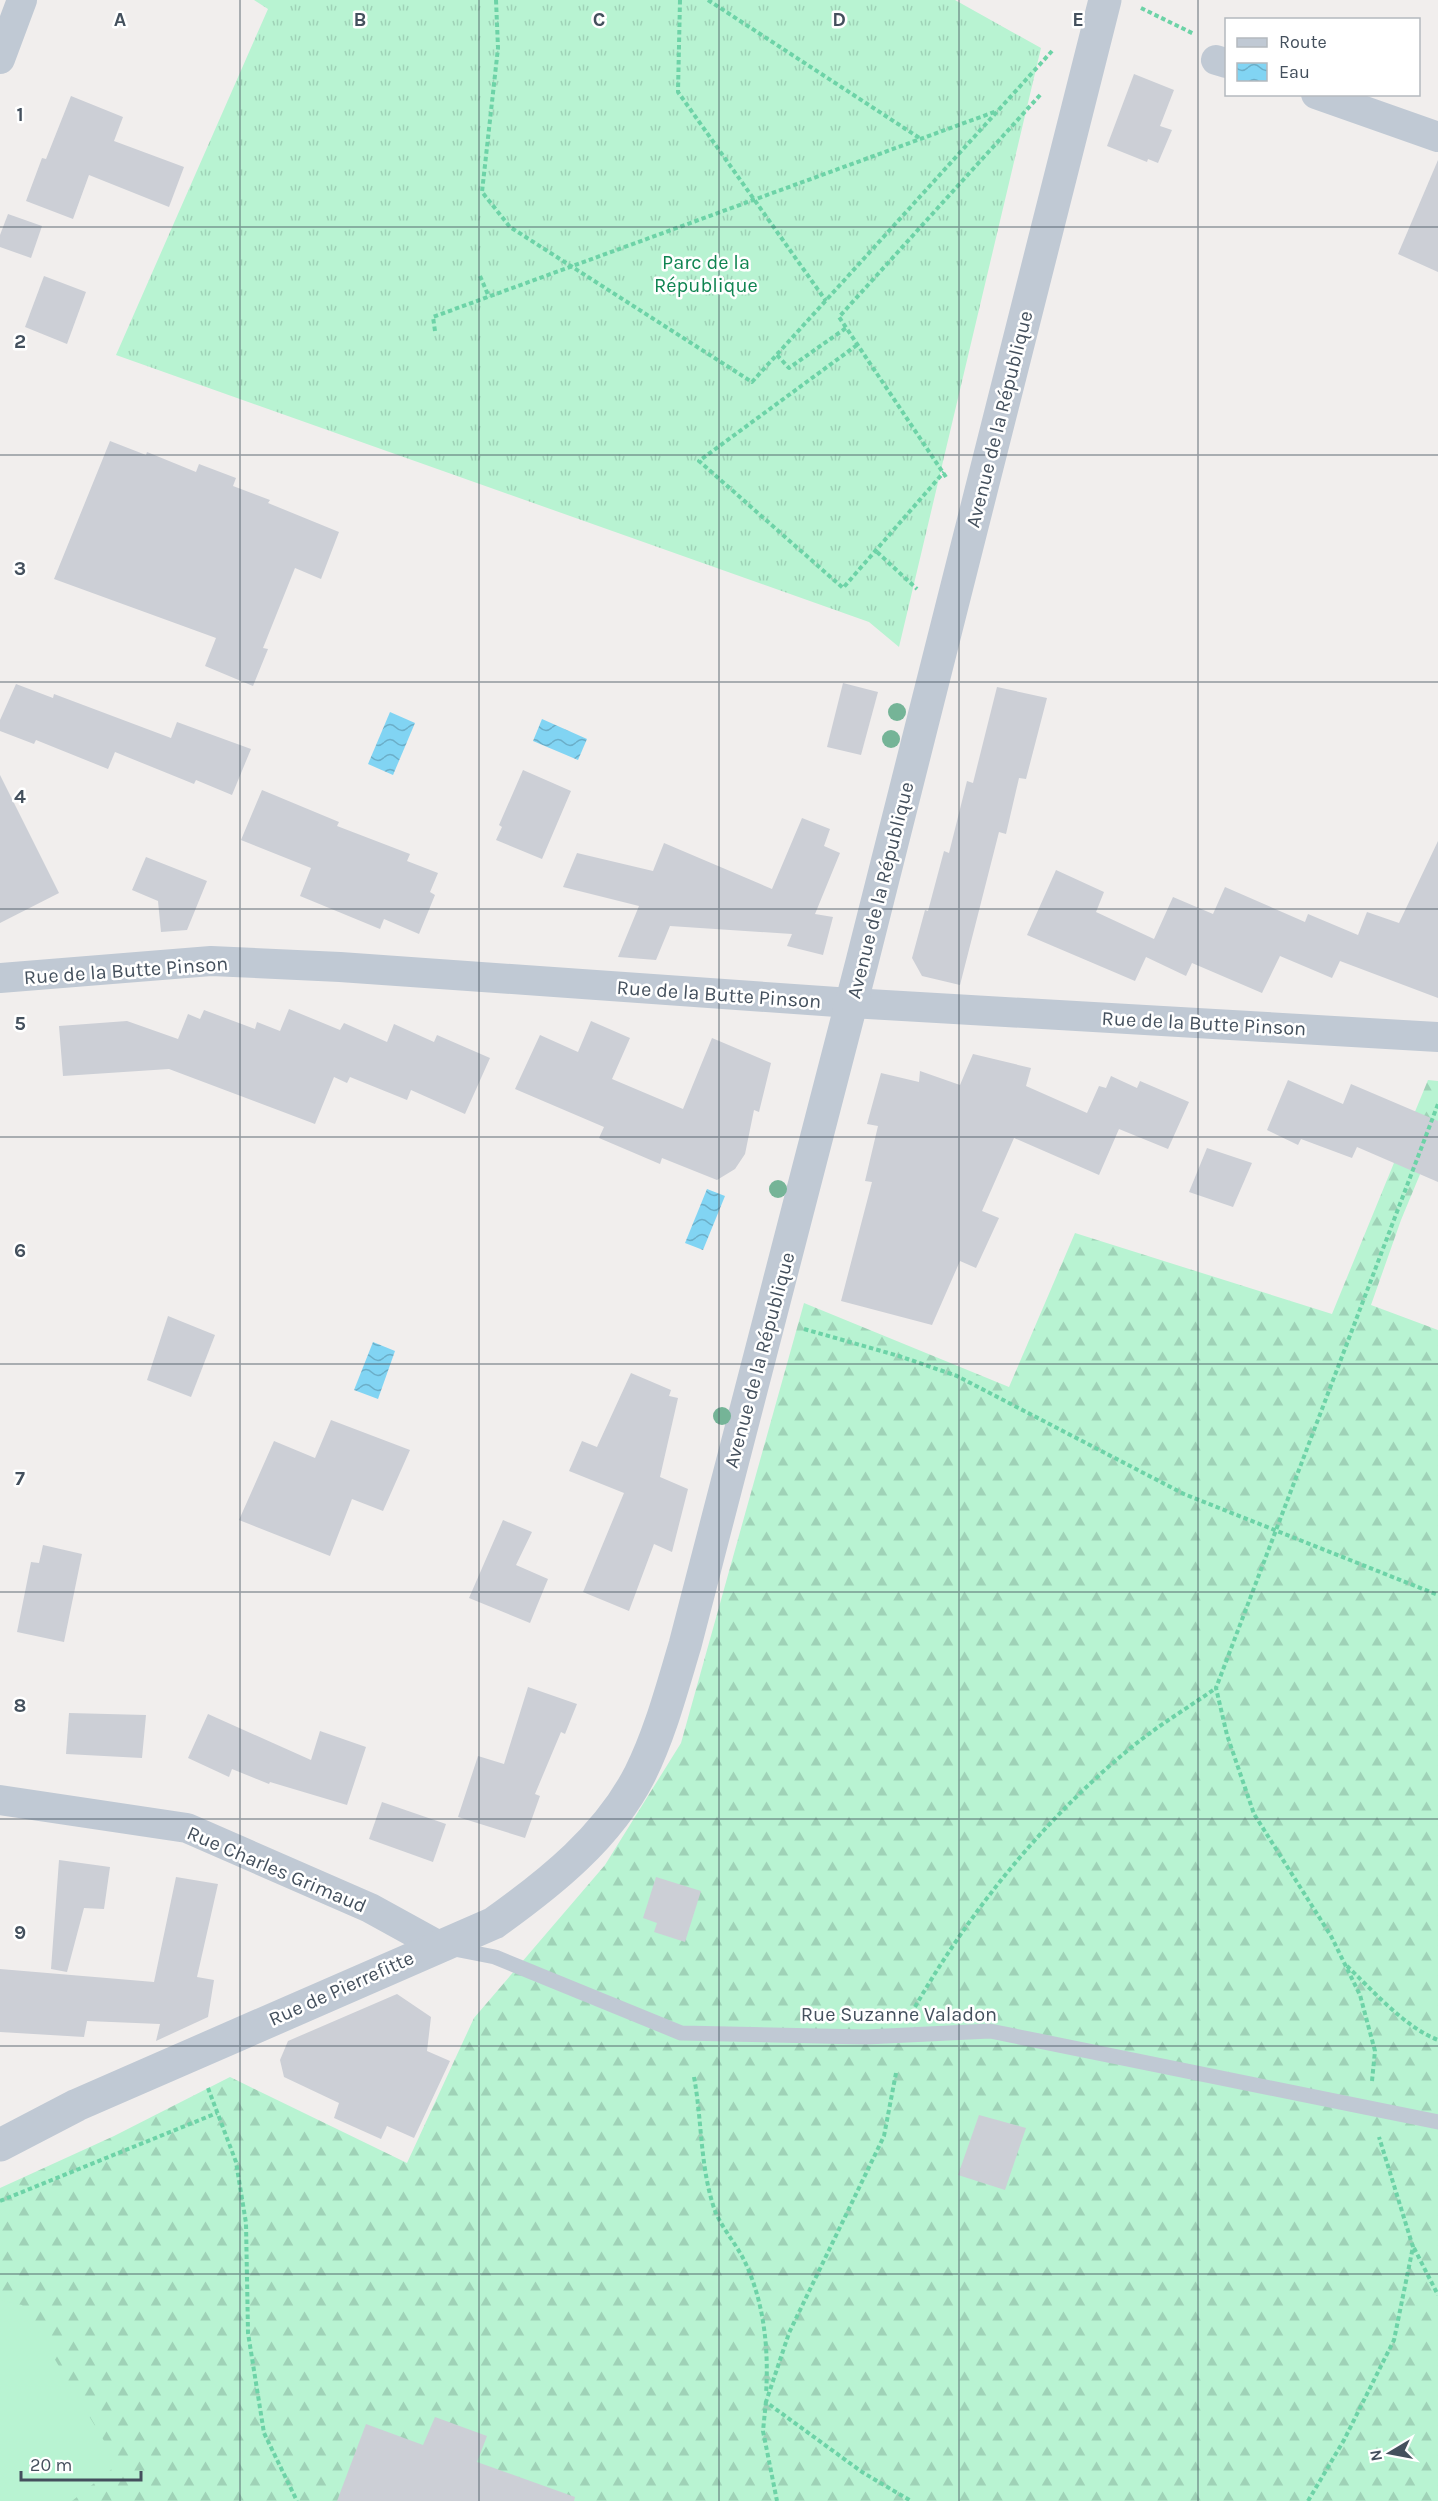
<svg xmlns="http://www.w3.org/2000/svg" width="1438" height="2501" font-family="Karla,sans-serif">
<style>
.grass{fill:url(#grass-tufts)}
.forest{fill:url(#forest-firs)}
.garden{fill:#b8f3d2}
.water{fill:url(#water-waves)}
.building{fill:#cccfd6}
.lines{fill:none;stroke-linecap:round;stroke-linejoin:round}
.path{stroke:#6dd3a7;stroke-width:4;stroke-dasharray:4.5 3;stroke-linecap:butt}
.service{stroke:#c0c9d4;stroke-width:15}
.minor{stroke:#c0c9d4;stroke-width:30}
.tertiary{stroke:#c0c9d4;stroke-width:33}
.tree{fill:#75b497}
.grid{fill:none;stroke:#44505d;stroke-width:1.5;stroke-opacity:0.55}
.labels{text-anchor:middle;stroke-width:5;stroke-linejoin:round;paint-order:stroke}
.park-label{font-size:20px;fill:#0f8451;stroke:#fff}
.street-label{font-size:20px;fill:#44505d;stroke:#fff}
.grid-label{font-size:20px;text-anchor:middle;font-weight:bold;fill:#44505d;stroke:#fff;stroke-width:5;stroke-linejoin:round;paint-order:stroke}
</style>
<defs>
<pattern id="grass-tufts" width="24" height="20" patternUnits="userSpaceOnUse" patternTransform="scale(1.5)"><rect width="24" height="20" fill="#b8f3d2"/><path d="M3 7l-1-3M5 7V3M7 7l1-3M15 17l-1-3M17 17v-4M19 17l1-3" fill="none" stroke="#9fd2b7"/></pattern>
<pattern id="forest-firs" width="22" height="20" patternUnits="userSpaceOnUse" patternTransform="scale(1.5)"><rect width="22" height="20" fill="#b8f3d2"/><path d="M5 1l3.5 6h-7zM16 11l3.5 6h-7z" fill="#9fd2b7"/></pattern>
<pattern id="water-waves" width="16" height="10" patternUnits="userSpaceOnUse" patternTransform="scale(1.5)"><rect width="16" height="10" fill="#81d4f3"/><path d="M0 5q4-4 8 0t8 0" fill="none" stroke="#6baec8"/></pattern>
</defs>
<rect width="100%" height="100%" fill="#f1eeed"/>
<path class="grass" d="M254,0H955L1041,48L899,647L869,622L116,355L268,9Z"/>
<path class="forest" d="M1428,1080L1438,1081V1131L1401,1220L1371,1305L1438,1330V2501H0V2188L114,2136L230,2077L407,2163L474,2018L605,1865L681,1743L804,1303L1009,1387L1075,1233L1332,1314Z"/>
<path class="garden" d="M0,2300L22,2305L118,2464L72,2501H0Z"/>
<g class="water">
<path d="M390,712L415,723L393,775L368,764Z"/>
<path d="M542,719L587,739L578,760L533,741Z"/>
<path d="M707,1189L725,1196L703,1250L685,1243Z"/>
<path d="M373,1342L395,1351L378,1399L354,1390Z"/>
</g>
<g class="building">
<path d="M1134,74L1174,90L1160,126L1172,130L1158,163L1148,159L1147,162L1107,146Z"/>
<path d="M71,96L123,117L114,141L184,167L169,207L89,175L73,219L26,201L42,158L46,159Z"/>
<path d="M1438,160V272L1398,254Z"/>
<path d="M8,214L42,226L31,258L0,247V235Z"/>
<path d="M44,276L86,292L67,344L25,327Z"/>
<path d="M110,441L146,455L147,452L196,472L199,464L236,478L233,486L270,500L268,503L339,532L321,579L295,568L263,648L268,649L253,686L205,666L216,638L54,579Z"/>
<path d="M843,683L878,692L861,755L827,747Z"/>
<path d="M16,684L53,698L54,694L171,738L177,722L251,749L232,795L196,780L194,784L115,752L108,769L36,740L34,744L0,731V720Z"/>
<path d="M997,687L1047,698L1026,779L1019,778L1006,834L999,832L960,985L922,976L912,958L925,910L928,911L944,851L949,853L967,781L973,783Z"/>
<path d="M523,770L571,791L542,859L496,840L502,827L499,825Z"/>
<path d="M0,775L59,893L0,923Z"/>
<path d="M262,790L339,822L337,826L410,854L407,861L438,873L430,892L435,895L419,934L384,919L380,929L300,896L311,868L241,840Z"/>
<path d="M802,818L830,829L824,846L840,853L815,914L833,917L823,955L787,946L792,934L670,926L656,960L618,957L639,906L563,887L577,853L653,871L664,843L772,889Z"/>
<path d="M1438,841V998L1340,961L1332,978L1280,956L1262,993L1192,963L1186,976L1146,957L1135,981L1027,935L1056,870L1104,892L1096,912L1154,939L1173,897L1213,914L1225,887L1305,922L1308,914L1358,935L1367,912L1399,923Z"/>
<path d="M146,857L207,881L187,930L161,932L158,901L132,890Z"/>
<path d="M289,1009L340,1030L344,1023L387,1042L394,1024L434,1042L437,1035L490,1058L465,1114L411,1090L407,1100L350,1077L347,1083L334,1077L315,1124L169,1069L63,1076L59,1026L127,1021L178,1039L188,1014L200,1019L204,1010L255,1029L257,1022L280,1031Z"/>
<path d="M591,1021L630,1038L612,1079L683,1109L712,1038L771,1063L759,1112L754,1110L745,1154L735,1169L717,1180L662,1158L660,1164L599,1138L604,1127L515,1089L540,1035L578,1052Z"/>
<path d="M973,1054L1031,1068L1026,1086L1087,1113L1099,1086L1106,1088L1111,1076L1137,1088L1140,1081L1189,1102L1168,1149L1119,1129L1099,1175L1014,1138L982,1211L999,1218L976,1268L960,1261L932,1325L841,1301L872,1182L865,1181L878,1126L867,1124L881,1073L919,1082L920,1071L960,1085Z"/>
<path d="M1288,1080L1343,1104L1351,1084L1438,1121V1182L1357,1147L1352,1158L1301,1139L1298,1145L1267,1130Z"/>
<path d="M1207,1148L1252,1163L1233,1207L1189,1192Z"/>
<path d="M168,1316L215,1335L191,1397L147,1380Z"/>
<path d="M631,1373L671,1390L669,1396L678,1398L660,1477L688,1489L672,1552L654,1544L629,1611L583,1592L624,1493L569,1471L582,1441L597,1447Z"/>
<path d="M331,1420L410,1450L383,1511L352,1499L330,1556L239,1520L274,1441L315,1458Z"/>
<path d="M503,1520L532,1532L516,1565L548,1579L530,1623L469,1598Z"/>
<path d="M43,1545L82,1554L64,1642L17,1632L31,1562L39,1563Z"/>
<path d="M528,1687L577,1704L565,1734L561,1732L535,1794L540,1796L525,1838L458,1817L478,1756L504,1764Z"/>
<path d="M69,1713L146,1715L142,1758L66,1754Z"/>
<path d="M208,1714L311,1760L320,1731L366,1747L347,1805L270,1782L269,1784L232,1769L229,1777L188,1758Z"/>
<path d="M382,1802L446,1824L433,1862L369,1839Z"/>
<path d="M59,1860L110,1867L104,1909L84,1908L67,1972L51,1969Z"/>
<path d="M176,1877L218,1884L197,1977L214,1980L208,2017L156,2041L160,2024L87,2021L84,2037L0,2032V1969L154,1982Z"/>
<path d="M656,1877L701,1891L685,1942L654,1932L657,1923L643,1918Z"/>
<path d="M397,1994L431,2017L427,2051L450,2061L414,2138L387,2126L381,2139L334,2118L339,2103L284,2077L280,2060L288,2041Z"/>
<path d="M979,2115L1026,2128L1005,2190L958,2175Z"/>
<path d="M435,2417L487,2436L477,2462L575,2497L574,2501H337L366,2424L423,2445Z"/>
</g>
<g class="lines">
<g class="path">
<path d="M496,0L498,48L482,192L510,227L752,382L1052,51"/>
<path d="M680,0L678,92L826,301"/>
<path d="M708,0L921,139"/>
<path d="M1141,8L1194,34"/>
<path d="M480,276L489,297"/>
<path d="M435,331L433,317L997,111"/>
<path d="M857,345L699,461L843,588L944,472"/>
<path d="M777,355L789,368L846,328"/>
<path d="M946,477L839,317L1041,94"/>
<path d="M877,552L917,589"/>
<path d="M804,1329L899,1356L957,1376L1184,1494L1438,1595"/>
<path d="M1347,1966C1372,1990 1406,2028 1438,2040"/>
<path d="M915,2007C971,1909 1045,1818 1133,1746C1159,1725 1189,1707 1216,1688"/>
<path d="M896,2073L884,2136L789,2333L766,2402L862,2472L911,2501"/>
<path d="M694,2077C702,2120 700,2166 714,2208C720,2226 735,2242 744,2260C764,2301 769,2349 766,2394"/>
<path d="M1372,2081L1375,2051L1360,1995L1331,1936L1254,1814L1227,1735L1216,1688L1438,1104"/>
<path d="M208,2088L236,2162L246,2223L248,2333L264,2433L297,2501"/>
<path d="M0,2201L217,2113"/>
<path d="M1414,2248L1438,2295"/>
<path d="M766,2401L763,2431L777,2501"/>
<path d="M1308,2501L1344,2440L1394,2340L1413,2247L1379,2137"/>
</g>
<path class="service" d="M449,1948L495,1957L681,2033L866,2037L990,2031L1438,2122"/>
<g class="minor">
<path d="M0,59L22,0"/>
<path d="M1216,60L1226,63"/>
<path d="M1316,94L1438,137"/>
<path d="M0,978L211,961L340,967L851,1003L1438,1037"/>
<path d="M0,1800L187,1828L370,1908L439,1946"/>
</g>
<path class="tertiary" d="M0,2145L77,2105L494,1923C550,1883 608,1837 640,1774C660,1734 672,1688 685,1645L862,962L1105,0"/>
</g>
<g class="tree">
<circle cx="897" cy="712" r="9"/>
<circle cx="891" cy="739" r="9"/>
<circle cx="778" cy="1189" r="9"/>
<circle cx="722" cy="1416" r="9"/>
</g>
<path class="grid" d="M240,0V2501M479,0V2501M719,0V2501M959,0V2501M1198,0V2501M0,227H1438M0,455H1438M0,682H1438M0,909H1438M0,1137H1438M0,1364H1438M0,1592H1438M0,1819H1438M0,2046H1438M0,2274H1438"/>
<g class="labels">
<g class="park-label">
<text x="706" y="269">Parc de la<tspan x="706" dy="23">République</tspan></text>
</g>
<g class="street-label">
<text transform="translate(999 419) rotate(-76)" y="7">Avenue de la République</text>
<text transform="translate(880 890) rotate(-76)" y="7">Avenue de la République</text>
<text transform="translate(126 970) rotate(-4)" y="7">Rue de la Butte Pinson</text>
<text transform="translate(719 994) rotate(4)" y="7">Rue de la Butte Pinson</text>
<text transform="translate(1204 1023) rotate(3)" y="7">Rue de la Butte Pinson</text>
<text transform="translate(759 1360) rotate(-75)" y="7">Avenue de la République</text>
<text transform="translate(277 1869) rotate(23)" y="7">Rue Charles Grimaud</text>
<text transform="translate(341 1988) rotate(-24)" y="7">Rue de Pierrefitte</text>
<text x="899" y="2021">Rue Suzanne Valadon</text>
</g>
</g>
<g class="grid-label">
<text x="120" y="26">A</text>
<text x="360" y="26">B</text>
<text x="599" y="26">C</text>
<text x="839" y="26">D</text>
<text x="1078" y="26">E</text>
<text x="20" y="121">1</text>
<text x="20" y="348">2</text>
<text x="20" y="575">3</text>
<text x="20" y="803">4</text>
<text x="20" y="1030">5</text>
<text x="20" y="1257">6</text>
<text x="20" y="1485">7</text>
<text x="20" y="1712">8</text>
<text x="20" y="1939">9</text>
</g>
<rect x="1225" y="18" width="195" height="78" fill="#ffffff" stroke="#b4b9be" stroke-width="1.5"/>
<rect x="1237" y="38" width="30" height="9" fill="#c0c9d4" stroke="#b4b9be" stroke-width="1.5"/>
<text x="1279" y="48" font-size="18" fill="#44505d">Route</text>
<rect x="1237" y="63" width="30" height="18" fill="url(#water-waves)" stroke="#b4b9be" stroke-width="1.5"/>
<text x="1279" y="78" font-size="18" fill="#44505d">Eau</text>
<g transform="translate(1390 2453) rotate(260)" stroke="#ffffff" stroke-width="4.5" paint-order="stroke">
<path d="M0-4.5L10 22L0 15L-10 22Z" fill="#44505d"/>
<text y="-9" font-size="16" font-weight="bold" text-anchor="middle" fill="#44505d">N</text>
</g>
<path d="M21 2471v9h120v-9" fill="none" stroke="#44505d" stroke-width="3"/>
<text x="30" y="2471" font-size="18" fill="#44505d" stroke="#ffffff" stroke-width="4.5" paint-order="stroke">20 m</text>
</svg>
